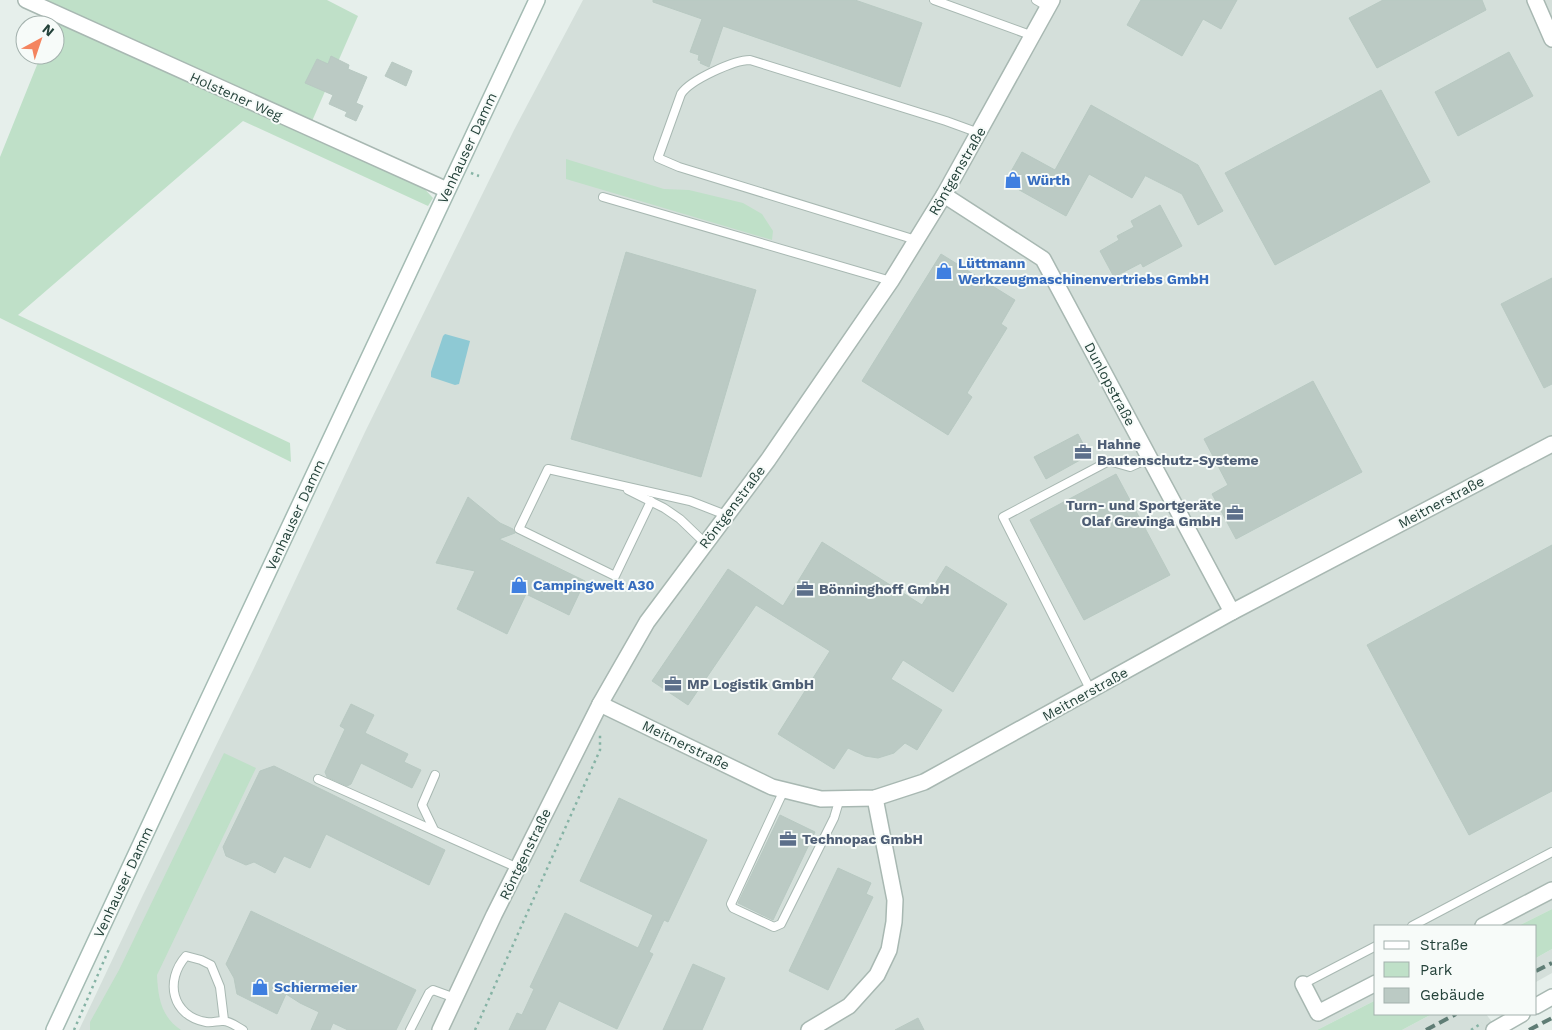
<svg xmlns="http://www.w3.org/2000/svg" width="1552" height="1030" font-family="'Work Sans',sans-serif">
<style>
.built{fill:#d4dfda}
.green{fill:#bfe0c8}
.water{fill:#8ec9d4}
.building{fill:#bbcac4;stroke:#b8c9c2}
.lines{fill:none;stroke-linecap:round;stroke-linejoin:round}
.service-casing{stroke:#a8b8b2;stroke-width:10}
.minor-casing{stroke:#a8b8b2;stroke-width:18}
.secondary-casing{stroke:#a4bbb3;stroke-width:18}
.path{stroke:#86b3a5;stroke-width:2.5;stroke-dasharray:2.5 4;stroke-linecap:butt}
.service{stroke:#fff;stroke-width:8}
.minor{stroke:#fff;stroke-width:15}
.secondary{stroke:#fff;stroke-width:15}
.rail{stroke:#5f7d75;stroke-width:4;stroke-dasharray:10 5;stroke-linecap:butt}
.labels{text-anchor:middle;stroke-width:4;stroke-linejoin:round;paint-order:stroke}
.street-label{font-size:14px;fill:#24423a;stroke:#f7fbf9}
.shop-label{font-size:14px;font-weight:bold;fill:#366cbe;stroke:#f7fbf9;text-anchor:start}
.service-label{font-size:14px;font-weight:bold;fill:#4e5e75;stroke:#f7fbf9;text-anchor:start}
</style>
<rect width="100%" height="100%" fill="#e6efeb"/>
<g class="built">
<path d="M583,0H1552V909L1518,926H1376V1000L1317,1030H79L142,897L254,668L365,432L514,130Z"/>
<path d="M1552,949V973L1536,982V958Z"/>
<path d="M1432,1014H1486L1498,1030H1402Z"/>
</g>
<g class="green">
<path d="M30,0H327L358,16L309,128L421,185L433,198L428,206L243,121L18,315L290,443L291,462L0,318V157L41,55H55V25H53L58,13Z"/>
<path d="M566,159L664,189L689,190L743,203L762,214L773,231L772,240L566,179Z"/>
<path d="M224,753L256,768L157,975C158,997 161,1017 181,1030H90V1022L119,970Z"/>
<path d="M1552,909V949L1536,958V926H1518Z"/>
<path d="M1376,1000V1014H1432L1402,1030H1317Z"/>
</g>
<path class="water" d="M445,334L470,341L459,384L455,385L431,377V372L443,336Z"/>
<g class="building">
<path d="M653,0H855L922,23L900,87L723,26L709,67L700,63L701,61L698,60L699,55L690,52L702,19L653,2Z"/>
<path d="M1141,0H1237L1221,29L1203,19L1182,56L1127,25Z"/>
<path d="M1383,0H1482L1486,10L1377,68L1349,18Z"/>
<path d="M1509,52L1533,96L1458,136L1435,92Z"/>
<path d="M331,56L349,65L348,69L367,77L356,103L363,106L356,121L345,116L347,112L329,104L333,95L305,83L317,59L328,64Z"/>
<path d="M392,62L412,71L406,86L385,76Z"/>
<path d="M1381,90L1430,182L1275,265L1225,173Z"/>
<path d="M1091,105L1198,165L1223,211L1198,225L1182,194L1144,175L1145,176L1132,198L1089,174L1066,216L1005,182L1022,152L1055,170Z"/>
<path d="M1160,205L1182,246L1143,267L1141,263L1114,277L1100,251L1119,240L1117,236L1134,227L1131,221Z"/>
<path d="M626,252L756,290L701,477L571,439Z"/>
<path d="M941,254L1015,300L1001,324L1007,328L967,393L972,397L948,435L862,381Z"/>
<path d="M1552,278V384L1544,388L1501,304Z"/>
<path d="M1313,381L1362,472L1236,539L1212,494L1228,485L1204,439Z"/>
<path d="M1078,434L1089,455L1046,479L1034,457Z"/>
<path d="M1116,474L1170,575L1084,620L1030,520Z"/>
<path d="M468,497L500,523L513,529L515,533L499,539L585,581L569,615L526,594L507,634L457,609L475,571L436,563Z"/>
<path d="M822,542L922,605L946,566L1007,604L953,692L903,660L891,679L942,710L917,750L905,743L894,753L878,758L865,756L848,748L834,769L778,734L830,651L756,605L688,705L652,681L728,569L783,606Z"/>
<path d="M1552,545V791L1469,835L1367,645Z"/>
<path d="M351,704L374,715L365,733L408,754L404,762L421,770L412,788L361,763L351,784L347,786L327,777L325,772L345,729L340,726Z"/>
<path d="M274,766L445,850L429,885L326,834L310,868L284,856L275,873L254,862L246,865L226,856L223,847L260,771Z"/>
<path d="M619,798L707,840L668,922L664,920L649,952L653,954L617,1029L559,1001L545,1030H509L517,1013L522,1015L534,989L530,987L565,913L638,948L653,915L580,881Z"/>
<path d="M780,815L815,832L773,920L738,903Z"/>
<path d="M838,868L871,883L866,894L873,897L828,990L789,971Z"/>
<path d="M251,911L416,990L396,1030H348L333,1023L330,1030H311L319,1012L300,1003L286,994L277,1014L237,994L234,978L226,964Z"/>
<path d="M693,964L725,978L702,1030H663Z"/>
<path d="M918,1018L924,1030H895Z"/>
</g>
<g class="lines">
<g class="service-casing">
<g id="service">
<path d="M934,0L1033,36"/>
<path d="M1036,0L1048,7"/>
<path d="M603,197L891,281"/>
<path d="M916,240L679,167L658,158L681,94C690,80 734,60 750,60L946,121L979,133"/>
<path d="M628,490L664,508L680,519L705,543"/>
<path d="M651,501L615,576L519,529L548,469L690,501L726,515"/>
<path d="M1091,691L1003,517L1109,461L1130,467L1150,458"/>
<path d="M318,779L518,868"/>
<path d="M784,790L731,904L733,908L774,927L781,924L834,818L840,798"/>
<path d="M434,830L422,805L435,775"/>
<path d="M1412,926L1552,852"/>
<path d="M1303,984L1376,946"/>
<path d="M224,1020L220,987L211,965L201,960L186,956C164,981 172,1016 206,1022C211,1023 217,1021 222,1021C229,1020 237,1027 243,1030"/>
<path d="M410,1030L429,993L433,990L455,998"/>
</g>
</g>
<g class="minor-casing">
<g id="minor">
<path d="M26,0L447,190"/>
<path d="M1535,0L1552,39"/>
<path d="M944,195L1043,259L1232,612"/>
<path d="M600,704L772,787L821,799L875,798L924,782L1232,612L1552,444"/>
<path d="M1483,926L1552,890"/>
<path d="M1303,984L1318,1013L1376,983"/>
<path d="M1536,1006L1552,997"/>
<path d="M440,1030L494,915L600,704L647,622L768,460L891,281L944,195L1052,0"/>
<path d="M809,1030L849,1006L877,975L889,950L894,922L895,900L875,798"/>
<path d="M1494,1030L1522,1014"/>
</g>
</g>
<g class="secondary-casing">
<path id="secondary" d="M54,1030L199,719L537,0"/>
</g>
<g class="path">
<path d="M471,173L479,176"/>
<path d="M74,1030L109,949"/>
<path d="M475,1030L600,750V735"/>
<path d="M1471,1030L1482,1023"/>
</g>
<use href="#service" class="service"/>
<use href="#minor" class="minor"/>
<use href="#secondary" class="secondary"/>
<g class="rail">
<path d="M1536,971L1552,963"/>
<path d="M1426,1030L1456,1014"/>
<path d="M1529,1030L1552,1018"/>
</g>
</g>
<defs>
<g id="shop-bare" transform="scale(1.35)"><path d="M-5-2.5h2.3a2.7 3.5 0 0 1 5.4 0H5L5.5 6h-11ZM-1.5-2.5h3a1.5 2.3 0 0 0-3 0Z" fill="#3f7fe0" stroke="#f7fbf9" stroke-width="2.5" paint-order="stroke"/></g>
<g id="office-bare" transform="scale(1.35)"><path d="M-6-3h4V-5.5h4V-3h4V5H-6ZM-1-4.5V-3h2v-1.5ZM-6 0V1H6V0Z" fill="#5c6f8a" stroke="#f7fbf9" stroke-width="2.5" paint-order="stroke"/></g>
</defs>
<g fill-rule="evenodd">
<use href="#shop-bare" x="1013" y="180"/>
<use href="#shop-bare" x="944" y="271"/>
<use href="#office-bare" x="1083" y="452"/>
<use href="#office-bare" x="1235" y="513"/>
<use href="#shop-bare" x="519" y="585"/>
<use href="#office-bare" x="805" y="589"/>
<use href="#office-bare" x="673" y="684"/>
<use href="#office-bare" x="788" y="839"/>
<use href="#shop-bare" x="260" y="987"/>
</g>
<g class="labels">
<g class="street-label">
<text transform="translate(236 96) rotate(24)" y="5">Holstener Weg</text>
<text transform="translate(467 148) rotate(-65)" y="5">Venhauser Damm</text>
<text transform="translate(957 171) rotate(-60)" y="5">Röntgenstraße</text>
<text transform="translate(1110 384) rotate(62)" y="5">Dunlopstraße</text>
<text transform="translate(1441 502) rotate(-28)" y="5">Meitnerstraße</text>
<text transform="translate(732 507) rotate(-53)" y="5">Röntgenstraße</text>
<text transform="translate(295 515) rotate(-65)" y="5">Venhauser Damm</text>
<text transform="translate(1085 694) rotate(-29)" y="5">Meitnerstraße</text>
<text transform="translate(686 745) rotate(26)" y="5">Meitnerstraße</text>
<text transform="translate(525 854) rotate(-64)" y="5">Röntgenstraße</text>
<text transform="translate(123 882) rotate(-65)" y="5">Venhauser Damm</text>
</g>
<g class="shop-label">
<text x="1027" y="185">Würth</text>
<text x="958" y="268">Lüttmann<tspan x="958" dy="16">Werkzeugmaschinenvertriebs GmbH</tspan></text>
<text x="533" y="590">Campingwelt A30</text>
<text x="274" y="992">Schiermeier</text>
</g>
<g class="service-label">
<text x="1097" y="449">Hahne<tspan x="1097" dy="16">Bautenschutz-Systeme</tspan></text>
<text x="1221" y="510" text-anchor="end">Turn- und Sportgeräte<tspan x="1221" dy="16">Olaf Grevinga GmbH</tspan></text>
<text x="819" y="594">Bönninghoff GmbH</text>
<text x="687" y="689">MP Logistik GmbH</text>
<text x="802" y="844">Technopac GmbH</text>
</g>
</g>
<rect x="1374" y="925" width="162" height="90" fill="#f7fbf9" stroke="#a3b1ad"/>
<rect x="1384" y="941" width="25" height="8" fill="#ffffff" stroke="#a3b1ad"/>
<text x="1420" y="950" font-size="15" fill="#24423a">Straße</text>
<rect x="1384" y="962" width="25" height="15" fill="#bfe0c8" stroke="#a3b1ad"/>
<text x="1420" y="975" font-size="15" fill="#24423a">Park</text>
<rect x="1384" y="988" width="25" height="15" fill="#bbcac4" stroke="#a3b1ad"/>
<text x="1420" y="1000" font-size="15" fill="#24423a">Gebäude</text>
<g transform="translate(40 40) rotate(40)"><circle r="24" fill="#f7fbf9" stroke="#a3b1ad"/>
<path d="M0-4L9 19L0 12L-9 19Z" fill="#f4845f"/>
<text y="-8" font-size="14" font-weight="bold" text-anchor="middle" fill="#24423a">N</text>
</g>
</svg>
